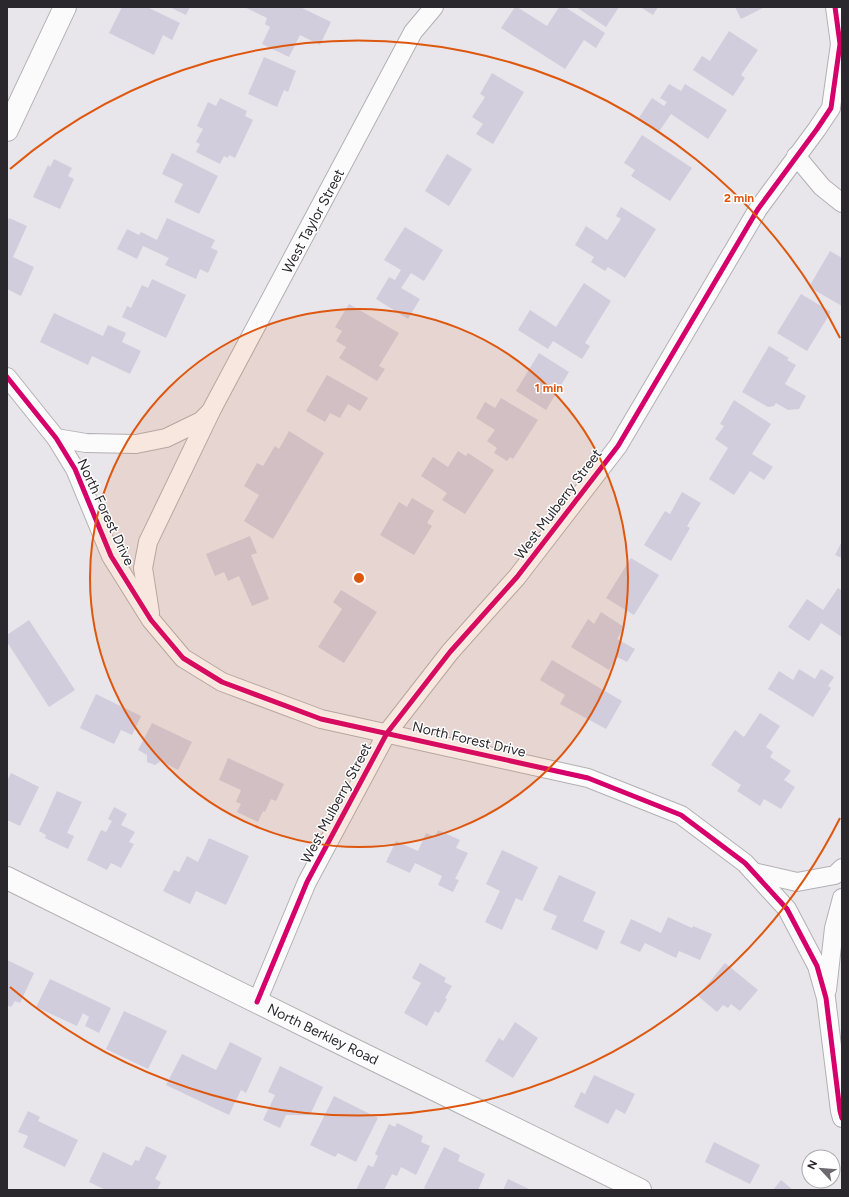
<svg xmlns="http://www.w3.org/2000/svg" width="849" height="1197" font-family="Figtree,sans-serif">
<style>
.building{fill:#d1cddc}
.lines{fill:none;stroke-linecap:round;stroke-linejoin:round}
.minor-casing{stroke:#b2b0b3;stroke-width:20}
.tertiary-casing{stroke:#b2b0b3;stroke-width:24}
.minor{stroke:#fcfbfc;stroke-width:18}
.tertiary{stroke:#fcfbfc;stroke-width:22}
.cycleway-casing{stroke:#fff;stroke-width:8}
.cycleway{stroke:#d6006c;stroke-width:5}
.ring{fill:none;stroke:#de570e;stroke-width:2}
.labels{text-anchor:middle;stroke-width:3;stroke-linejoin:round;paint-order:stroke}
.street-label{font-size:14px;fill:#2a282c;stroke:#fff}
.centre{fill:#de570e;stroke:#fff;stroke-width:2}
.ring-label{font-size:12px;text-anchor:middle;font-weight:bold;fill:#de570e;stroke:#fff;stroke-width:3;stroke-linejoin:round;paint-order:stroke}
</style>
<rect width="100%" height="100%" fill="#e8e6eb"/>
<g class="building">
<path d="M122,7H147L180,23L172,40L163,35L154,55L109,33Z"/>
<path d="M169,7H190L186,15Z"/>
<path d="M244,7H300L331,22L320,45L300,35L289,57L262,44L270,27L265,24L267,18Z"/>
<path d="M515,7H517L547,26L559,7H565L605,33L596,48L584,40L565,69L501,28Z"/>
<path d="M576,7H619L606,27Z"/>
<path d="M640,7H658L653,15Z"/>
<path d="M735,7H765L741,19Z"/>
<path d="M729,31L758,50L741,75L745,78L733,96L693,70L702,56L710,61Z"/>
<path d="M264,57L296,71L288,92L284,90L277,107L248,94Z"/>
<path d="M492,73L524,92L493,144L476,134L483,124L472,117L485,97L480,94Z"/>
<path d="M669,84L681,91L685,84L727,110L708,139L671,114L658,133L638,119L652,98L664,106L667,102L660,98Z"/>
<path d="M220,98L247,111L245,116L253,120L235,158L229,155L228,158L224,156L220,164L196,152L200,144L196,142L203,129L197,126L208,102L216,106Z"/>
<path d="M642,135L692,168L670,201L631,176L635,170L624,163Z"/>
<path d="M172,153L218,176L199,214L174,202L183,184L162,174Z"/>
<path d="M447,154L472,169L449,206L425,191Z"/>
<path d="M54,159L72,168L68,176L74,179L60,209L33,197L48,165L50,167Z"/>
<path d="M621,207L656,229L625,278L608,267L605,271L591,262L594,257L575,245L586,226L607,240L621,219L616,216Z"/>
<path d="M9,218L27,226L13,257L34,267L21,296L7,289V222Z"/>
<path d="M167,218L215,240L211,248L218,251L208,273L200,269L196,279L165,265L169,258L143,246L137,259L117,249L127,229L139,235L141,232L157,240Z"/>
<path d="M405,227L443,250L424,281L411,273L401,288L420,299L408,319L376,299L389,277L395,280L401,270L384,260Z"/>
<path d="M830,251L842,258V306L809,287Z"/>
<path d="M152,279L186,295L166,338L122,317L127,306L131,308L142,285L148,288Z"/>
<path d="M584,283L611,301L585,343L590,346L582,359L553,341L548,349L518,330L530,310L556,327Z"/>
<path d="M801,294L831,312L807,351L777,333Z"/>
<path d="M349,304L399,333L379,366L385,369L377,381L339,358L346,347L336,341L342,331L335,327Z"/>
<path d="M54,313L103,336L108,325L126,333L122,342L141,351L130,374L92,356L88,365L40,342Z"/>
<path d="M769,346L789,358L787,360L796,365L785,384L806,396L799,409L788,410L776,403L774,406L768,407L742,392Z"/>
<path d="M539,353L569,372L546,410L516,391Z"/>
<path d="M327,375L368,398L360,411L348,404L340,418L330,413L325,422L306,411Z"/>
<path d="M501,398L538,420L513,459L510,457L507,461L494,453L497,448L487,441L495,430L476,418L485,402L495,408Z"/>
<path d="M734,400L771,424L752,454L773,467L764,480L750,471L734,495L709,479L728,448L715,439L724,426L720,424Z"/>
<path d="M289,431L324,453L273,539L244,521L259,495L244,486L257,463L263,466L275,446L279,449Z"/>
<path d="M458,451L466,456L468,453L494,470L465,514L442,500L447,493L421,476L433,457L448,467Z"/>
<path d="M682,492L701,503L687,526L690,528L671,561L644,545L665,511L670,514Z"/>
<path d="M412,498L434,511L427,523L432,526L414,555L380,535L399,502L407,507Z"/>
<path d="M250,536L257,553L251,555L269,599L252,606L239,576L228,581L224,572L215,576L206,554Z"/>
<path d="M842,541V558L835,555Z"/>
<path d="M631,558L659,575L634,615L606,598Z"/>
<path d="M838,588L842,591V637L821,623L809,641L788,627L807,599L823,610Z"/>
<path d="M341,590L377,612L344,663L318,647L342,609L333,602Z"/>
<path d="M601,612L624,627L617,639L635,649L627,662L617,657L609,670L571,647L588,619L594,624Z"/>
<path d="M29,620L75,690L49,707L7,642V635Z"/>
<path d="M552,660L622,701L606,729L560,704L565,695L540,680Z"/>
<path d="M799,669L815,679L821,669L834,677L828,686L831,688L813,717L768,689L779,671L793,680Z"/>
<path d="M96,694L141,716L132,735L121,730L114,744L80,728Z"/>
<path d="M760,713L780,726L766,747L773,752L770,757L791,771L784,780L795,787L781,809L764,799L760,806L737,791L741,785L711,765L735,730L744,737Z"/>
<path d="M152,723L192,742L178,770L161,761L155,765L147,762V755L138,750Z"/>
<path d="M228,758L284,784L276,801L271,799L265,812L263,811L258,822L237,812L241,804L236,802L241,790L219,780Z"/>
<path d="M11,773L39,787L20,826L7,820V781Z"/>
<path d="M57,791L82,802L67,833L74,836L68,849L45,838L46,835L39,831Z"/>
<path d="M114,807L127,814L121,825L135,832L129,842L134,844L121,868L111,863L107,870L87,860L101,830L106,832L112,821L108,819Z"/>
<path d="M438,830L460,840L456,848L468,853L455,879L459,880L453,892L438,885L442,876L415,863L410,873L386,862L396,841L418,851L426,833L435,837Z"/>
<path d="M209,838L249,856L226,905L196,891L190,904L163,891L174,870L179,872L187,856L198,862Z"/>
<path d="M502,850L538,867L522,901L516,898L502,930L485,922L500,891L486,884Z"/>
<path d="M559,875L596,892L583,921L605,931L597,950L551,929L557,916L543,910Z"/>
<path d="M668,917L692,928L693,926L712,934L700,960L679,951L676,958L645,943L640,952L620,943L631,919L661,933Z"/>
<path d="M7,960L34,973L20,1003L15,1001L11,1007L7,1005Z"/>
<path d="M420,963L446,978L444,982L452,986L445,998L447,999L439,1013L435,1011L427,1026L404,1013L421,983L412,978Z"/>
<path d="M725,963L758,990L740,1011L731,1004L728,1008L723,1005L717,1012L698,996Z"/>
<path d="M50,979L111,1008L99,1033L85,1026L89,1017L83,1013L77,1026L36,1007Z"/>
<path d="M124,1011L167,1031L148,1069L106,1049Z"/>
<path d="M515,1022L538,1038L513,1078L485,1061L499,1038L503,1041Z"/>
<path d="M230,1042L262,1058L246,1093L241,1090L229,1115L166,1085L182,1054L216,1070Z"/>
<path d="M280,1066L323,1087L310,1115H286L280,1128L263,1120L275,1095L268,1092Z"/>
<path d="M594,1075L635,1094L625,1114L616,1109L608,1124L574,1107L581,1092L585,1094Z"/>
<path d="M334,1096L378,1118L356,1162L338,1153L335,1157L310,1145Z"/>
<path d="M28,1111L40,1117L38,1121L78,1140L65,1167L23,1147L28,1136L18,1132Z"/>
<path d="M397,1123L423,1136L421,1142L430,1146L416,1175L401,1167L397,1176L392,1174L384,1190H356L368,1165L373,1167L378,1156L375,1154L389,1124L395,1127Z"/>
<path d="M714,1142L760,1165L750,1184L705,1162Z"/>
<path d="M146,1146L167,1156L155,1179L161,1182L157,1190H106L89,1182L103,1152L132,1166L135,1160L139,1161Z"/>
<path d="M444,1147L460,1155L458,1161L485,1174L478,1190H428L424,1188Z"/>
<path d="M508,1179L531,1190H503Z"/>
<path d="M781,1180L793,1190H773Z"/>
</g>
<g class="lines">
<g class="minor-casing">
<g id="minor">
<path d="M796,156L822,187L842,203"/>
<path d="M7,377L56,438L75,469L111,556L151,620L183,658L222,682L321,719L588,778L681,815L745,863L787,909L817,966L826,998L840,1111L842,1118"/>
<path d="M56,438L86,443L136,444L166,438L201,421L209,413"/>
<path d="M150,613L143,568L148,542L212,409L413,32L434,7"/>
<path d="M753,872L797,882L835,875L842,868"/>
<path d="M827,990L834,928L842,898"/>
<path d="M257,1002L307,882L387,733L450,652L517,577L618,446L758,209L817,129L831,108L840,44L835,7"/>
</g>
</g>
<g class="tertiary-casing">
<g id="tertiary">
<path d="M7,130L65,7"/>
<path d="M7,878L336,1041L640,1190"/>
</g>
</g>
<use href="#minor" class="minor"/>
<use href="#tertiary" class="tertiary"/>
<g class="cycleway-casing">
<g id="cycleway">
<path d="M7,377L56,438L75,469L111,556L151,620L183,658L222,682L321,719L588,778L681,815L745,863L787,909L817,966L826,998L840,1111L842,1118"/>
<path d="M257,1002L307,882L387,733L450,652L517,577L618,446L758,209L817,129L831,108L840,44L835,7"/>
</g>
</g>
<use href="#cycleway" class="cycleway"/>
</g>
<circle cx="359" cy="578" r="269" fill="#de570e" fill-opacity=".12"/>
<g class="ring">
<circle cx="359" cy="578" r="269"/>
<path d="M840 818A538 538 0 0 1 10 987M10 169A538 538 0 0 1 840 338"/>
</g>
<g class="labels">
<g class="street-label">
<text transform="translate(313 221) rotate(-62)" y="5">West Taylor Street</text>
<text transform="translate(558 504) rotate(-53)" y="5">West Mulberry Street</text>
<text transform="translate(106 512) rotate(65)" y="5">North Forest Drive</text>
<text transform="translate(469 739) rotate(13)" y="5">North Forest Drive</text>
<text transform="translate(336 803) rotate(-62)" y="5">West Mulberry Street</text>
<text transform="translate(323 1034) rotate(26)" y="5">North Berkley Road</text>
</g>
</g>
<circle cx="359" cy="578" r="6" class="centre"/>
<g class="ring-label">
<text x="739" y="202">2 min</text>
<text x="549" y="392">1 min</text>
</g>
<rect width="849" height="1197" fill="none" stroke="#2a282c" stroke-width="16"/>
<g transform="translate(821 1169) rotate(296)"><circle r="19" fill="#ffffff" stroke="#aaa9ab"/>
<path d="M0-3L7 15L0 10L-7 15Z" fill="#6c6a6f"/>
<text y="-6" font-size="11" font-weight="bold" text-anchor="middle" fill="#2a282c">N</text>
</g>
</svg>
